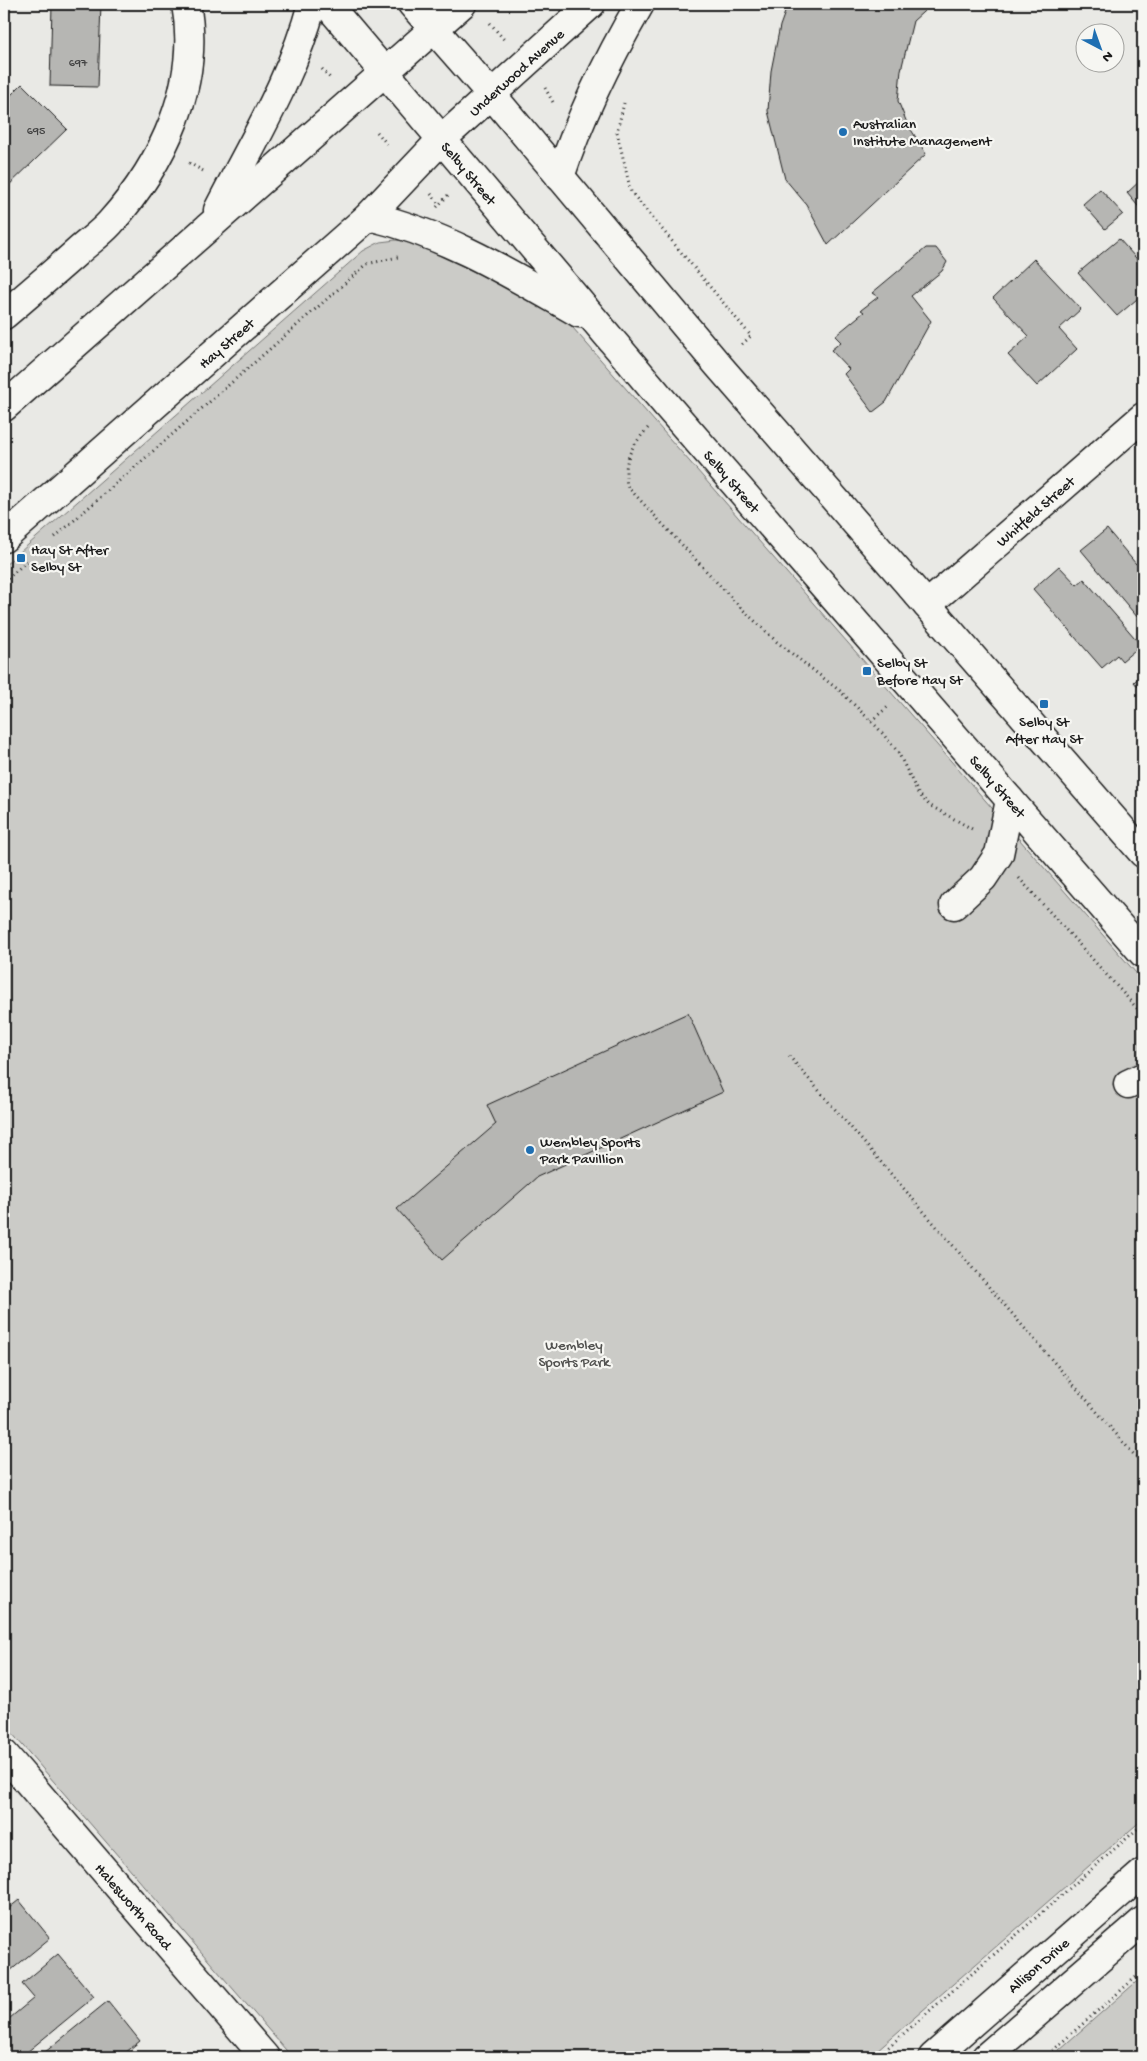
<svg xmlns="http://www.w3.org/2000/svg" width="1147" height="2061" font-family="'Gochi Hand',sans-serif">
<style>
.green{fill:#cbcbc7;stroke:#747472}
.building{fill:#b6b6b3;stroke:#1c1c1c}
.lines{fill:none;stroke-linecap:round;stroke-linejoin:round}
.minor-casing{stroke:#1c1c1c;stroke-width:31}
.major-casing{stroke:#1c1c1c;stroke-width:31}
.path{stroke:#1c1c1c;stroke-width:3;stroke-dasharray:1 4;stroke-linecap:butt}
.minor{stroke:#f6f6f2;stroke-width:28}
.major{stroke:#f6f6f2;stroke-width:28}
.poi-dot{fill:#1f6fb2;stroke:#f6f6f2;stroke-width:2}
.labels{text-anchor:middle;stroke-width:4.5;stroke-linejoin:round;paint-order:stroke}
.number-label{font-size:12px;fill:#424242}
.street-label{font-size:15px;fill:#1c1c1c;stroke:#f6f6f2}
.poi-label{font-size:15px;fill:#1c1c1c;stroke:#f6f6f2;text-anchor:start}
.park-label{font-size:15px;fill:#51514f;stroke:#f6f6f2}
</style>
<rect width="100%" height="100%" fill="#e9e9e5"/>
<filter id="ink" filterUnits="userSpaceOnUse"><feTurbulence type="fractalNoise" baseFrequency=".02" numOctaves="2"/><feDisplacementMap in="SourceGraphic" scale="10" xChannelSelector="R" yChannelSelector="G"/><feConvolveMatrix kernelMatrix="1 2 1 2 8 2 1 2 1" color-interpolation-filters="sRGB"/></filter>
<g filter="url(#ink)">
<g class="green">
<path d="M396,240L413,242L554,310L573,328L1143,981V1819L869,2057H292L4,1724V566L363,251L380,242Z"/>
<path d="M1143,1976V2057H1051Z"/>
</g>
<g class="building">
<path d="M52,4H101L98,87L50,86Z"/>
<path d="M788,4H932L913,21L901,70L898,101L907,123L926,154L828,245L806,204L785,179L768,111L771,71L780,26Z"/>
<path d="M22,84L67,129L4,190V102Z"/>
<path d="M1143,178V212L1127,193Z"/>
<path d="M1100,189L1123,214L1105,229L1083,204Z"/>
<path d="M1119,239L1143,266V284L1140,287L1143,294L1117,316L1078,273Z"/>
<path d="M926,248H936L947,262L942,271L911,296L931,321L886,402L873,412L844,374L849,369L831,350L841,342L835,336L864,312L861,310L878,297L872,293Z"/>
<path d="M1034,259L1081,309L1059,329L1077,349L1037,386L1008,355L1029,336L993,298Z"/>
<path d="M1107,529L1136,564L1143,558V624L1081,550Z"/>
<path d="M1059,566L1077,585L1084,579L1141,645L1122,661L1117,655L1102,668L1033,589Z"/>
<path d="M1143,674V693L1134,682Z"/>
<path d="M688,1013L723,1092L537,1177L442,1260L397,1209L496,1124L487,1105Z"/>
<path d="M19,1900L50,1938L4,1976V1912Z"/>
<path d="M58,1954L94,1997L21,2057H9L4,2051V2023L34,1998L22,1984Z"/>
<path d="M108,2001L140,2041L120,2057H89L85,2053L80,2057H39Z"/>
</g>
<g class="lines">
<g class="minor-casing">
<g id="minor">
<path d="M4,315C28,295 52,274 76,253C87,243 100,234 110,223C163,164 201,84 186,4"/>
<path d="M927,605L1143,417"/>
<path d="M954,905L983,878L999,854L1010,800"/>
<path d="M1128,1084L1143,1077"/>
<path d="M4,1754L265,2057"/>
<path d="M933,2057L1143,1873"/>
<path d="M986,2057L1143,1921"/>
</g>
</g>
<g class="major-casing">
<g id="major">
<path d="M327,4L669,408L1143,953"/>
<path d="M412,4L491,94L718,365L1143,853"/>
<path d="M560,177C580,116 608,59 640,4"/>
<path d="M218,210C252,143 293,77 312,4"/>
<path d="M369,216C446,234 511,274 579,313"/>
<path d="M4,407L462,4"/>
<path d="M4,538L369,216L441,140L591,4"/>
</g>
</g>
<g class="path">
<path d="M490,23L506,42"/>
<path d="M322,69L331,79"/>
<path d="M545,88L554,104"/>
<path d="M624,103L617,132L631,192L751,336L740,346"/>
<path d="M377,132L387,144"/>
<path d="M189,163L205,172"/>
<path d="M431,194L438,203"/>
<path d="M437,207L450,193"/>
<path d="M648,428C631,447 623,459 627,486L739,606L777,642L840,691L877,727L898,752L918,793L929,805L974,830"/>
<path d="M55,537L367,264L398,257"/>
<path d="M4,582L27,561"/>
<path d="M871,721L889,706"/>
<path d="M1019,878L1143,1015"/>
<path d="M789,1056L1143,1465"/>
<path d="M877,2057L1143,1824"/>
<path d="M1045,2057L1143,1971"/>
</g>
<use href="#minor" class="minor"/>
<use href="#major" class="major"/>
</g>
</g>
<g class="poi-dot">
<circle cx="843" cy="132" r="5"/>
<rect x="16" y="553" width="10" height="10" rx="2.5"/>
<rect x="862" y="666" width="10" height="10" rx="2.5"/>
<rect x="1039" y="699" width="10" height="10" rx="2.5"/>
<circle cx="530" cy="1150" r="5"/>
</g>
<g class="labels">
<g class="number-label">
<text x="78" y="66">697</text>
<text x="36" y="134">695</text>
</g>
<g class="street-label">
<text transform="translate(516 72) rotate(-42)" y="5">Underwood Avenue</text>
<text transform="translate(469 173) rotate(50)" y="5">Selby Street</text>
<text transform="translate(226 343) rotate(-41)" y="5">Hay Street</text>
<text transform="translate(732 481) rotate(49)" y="5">Selby Street</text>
<text transform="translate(1035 511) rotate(-41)" y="5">Whitfeld Street</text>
<text transform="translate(998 786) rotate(49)" y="5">Selby Street</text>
<text transform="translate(134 1906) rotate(49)" y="5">Halesworth Road</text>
<text transform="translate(1038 1965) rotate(-41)" y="5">Allison Drive</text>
</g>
<g class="poi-label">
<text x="853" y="128">Australian<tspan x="853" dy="17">Institute Management</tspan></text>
<text x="31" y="554">Hay St After<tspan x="31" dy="17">Selby St</tspan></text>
<text x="877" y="667">Selby St<tspan x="877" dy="17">Before Hay St</tspan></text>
<text x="1044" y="726" text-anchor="middle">Selby St<tspan x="1044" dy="17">After Hay St</tspan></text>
<text x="540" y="1146">Wembley Sports<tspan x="540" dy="17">Park Pavillion</tspan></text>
</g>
<g class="park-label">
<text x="574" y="1349">Wembley<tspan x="574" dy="17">Sports Park</tspan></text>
</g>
</g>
<rect width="1147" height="2061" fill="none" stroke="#f6f6f2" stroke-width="20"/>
<rect x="10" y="10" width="1127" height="2041" fill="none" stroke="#1c1c1c" stroke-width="2" filter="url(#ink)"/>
<g transform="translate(1100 48) rotate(139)"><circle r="24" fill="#f6f6f2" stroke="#9f9f9c"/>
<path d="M0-4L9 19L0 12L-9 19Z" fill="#1f6fb2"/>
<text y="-8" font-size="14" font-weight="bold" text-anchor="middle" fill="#1c1c1c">N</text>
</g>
</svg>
